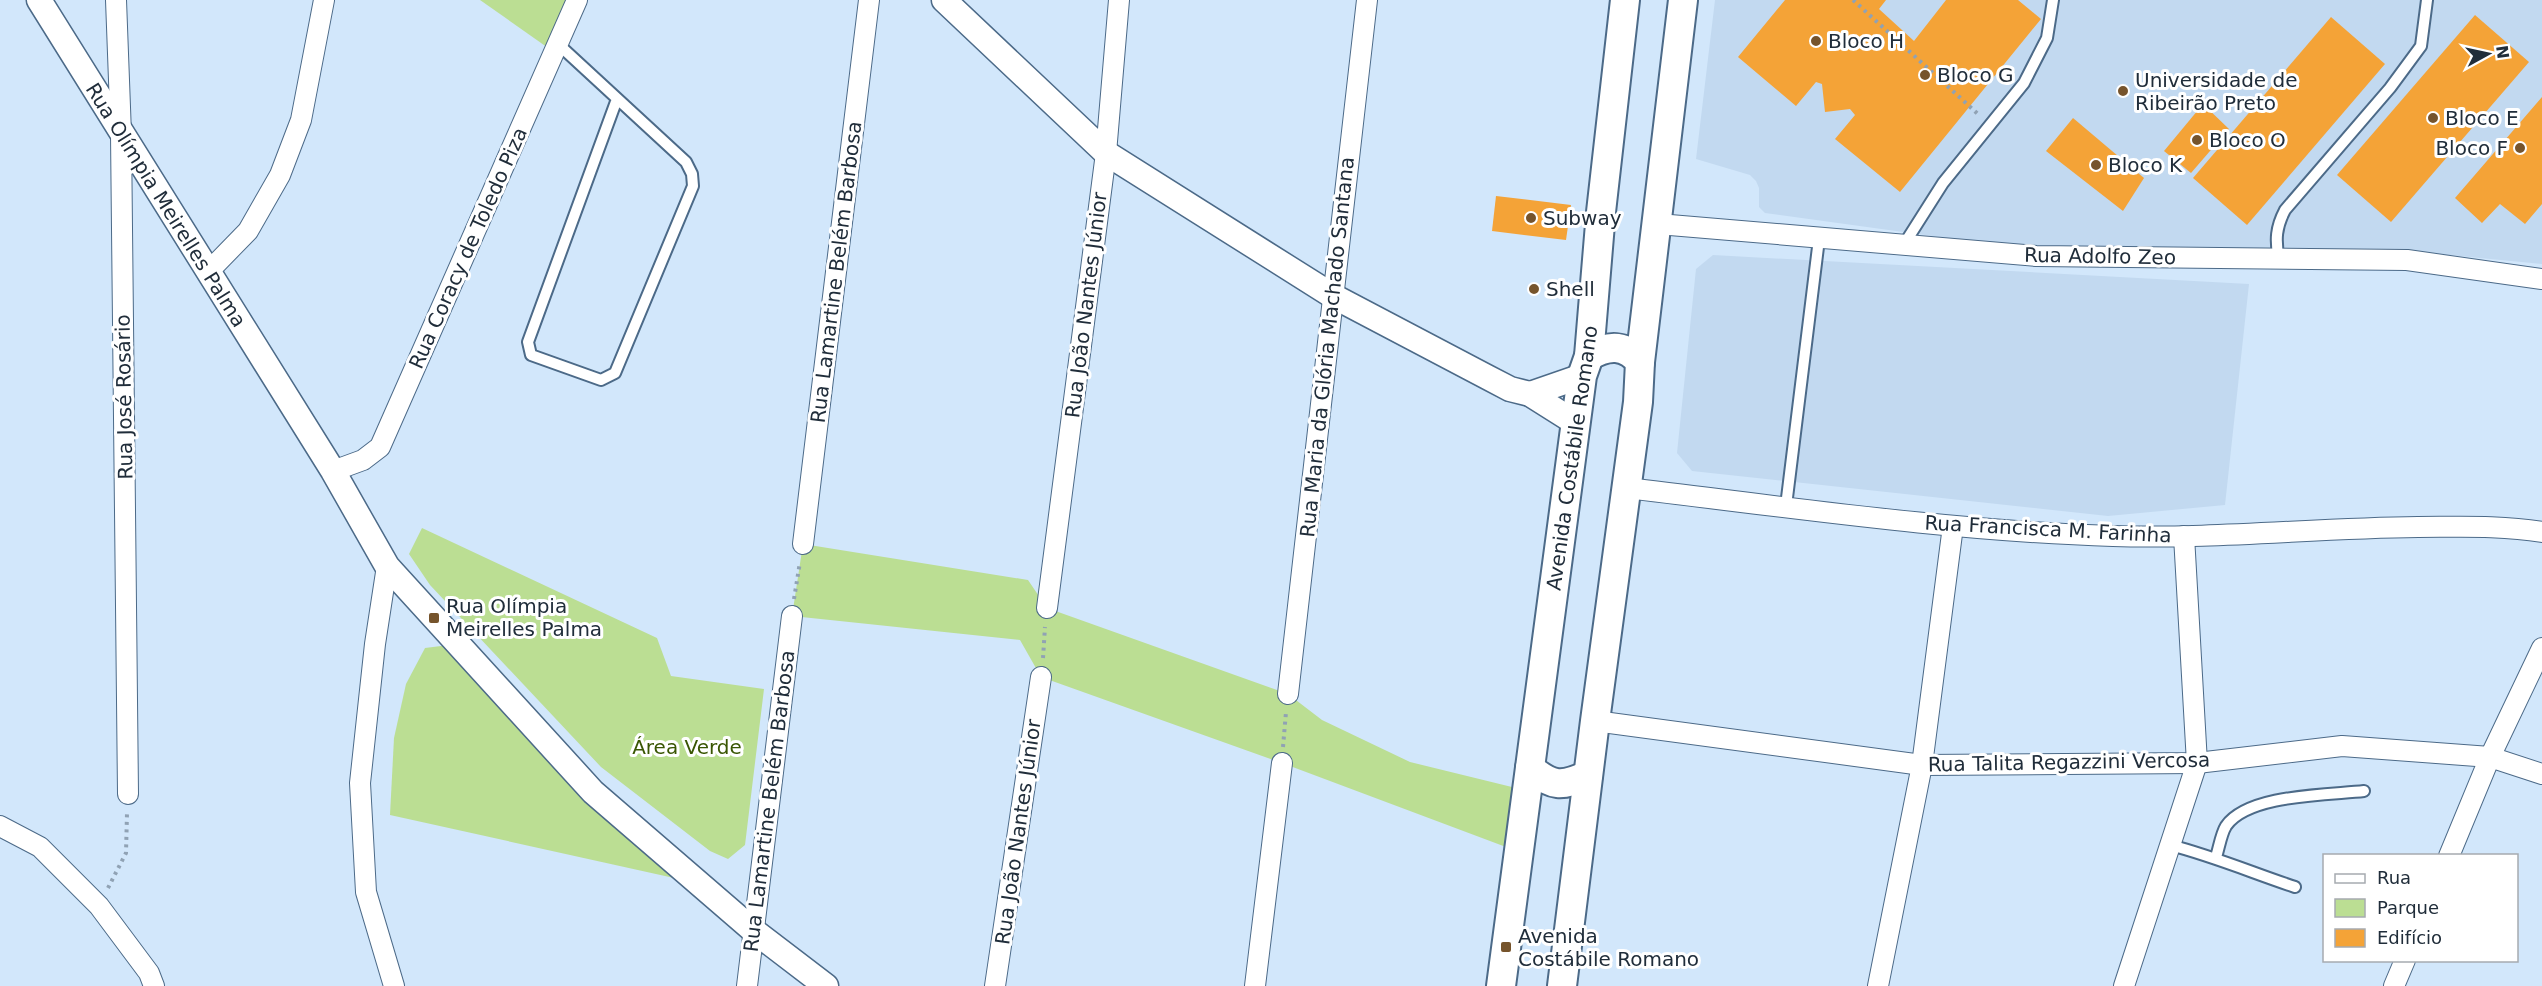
<svg xmlns="http://www.w3.org/2000/svg" width="2542" height="986" font-family="'DejaVu Sans',sans-serif">
<style>
.built{fill:#c2d9f0}
.green{fill:#bbde93}
.building{fill:#f4a337}
.lines{fill:none;stroke-linecap:round;stroke-linejoin:round}
.service-casing{stroke:#4c6a88;stroke-width:14}
.minor-casing{stroke:#4c6a88;stroke-width:22}
.tertiary-casing{stroke:#4c6a88;stroke-width:27}
.secondary-casing{stroke:#4c6a88;stroke-width:32}
.path{stroke:#90a2b4;stroke-width:4;stroke-dasharray:3 4.5;stroke-linecap:butt}
.service{stroke:#fff;stroke-width:10}
.minor{stroke:#fff;stroke-width:20}
.tertiary{stroke:#fff;stroke-width:24}
.secondary{stroke:#fff;stroke-width:28}
.poi-dot{fill:#76542c;stroke:#fff;stroke-width:2}
.labels{text-anchor:middle;stroke-width:6;stroke-linejoin:round;paint-order:stroke}
.poi-label{font-size:20px;fill:#202d3a;stroke:#fff;text-anchor:start}
.street-label{font-size:20px;fill:#202d3a;stroke:#fff}
.park-label{font-size:20px;fill:#395603;stroke:#fff}
</style>
<rect width="100%" height="100%" fill="#d2e7fb"/>
<g class="built">
<path d="M1715,0H2542V264L2408,251L2012,247L1765,213L1759,207V188L1756,181L1750,175L1696,159Z"/>
<path d="M1713,255L2249,284L2225,505L2108,516L1692,471L1677,453L1696,269Z"/>
</g>
<g class="green">
<path d="M480,0H587L561,57Z"/>
<path d="M422,528L657,638L671,676L764,689L745,845L728,859L710,851L601,767L430,585L409,554Z"/>
<path d="M803,544L1028,580L1047,608L1288,694L1322,720L1410,762L1516,788L1506,847L1282,763L1041,677L1020,640L792,616Z"/>
<path d="M457,644L683,880L390,815L394,738L406,684L425,648Z"/>
</g>
<g class="building">
<path d="M1785,0H1886L1879,9L1914,41L1946,0H2018L2041,19L1900,192L1835,139L1855,115L1850,109L1825,112L1822,84L1816,82L1796,106L1738,57Z"/>
<path d="M2475,15L2529,62L2391,222L2337,175Z"/>
<path d="M2331,17L2385,64L2247,225L2193,178Z"/>
<path d="M2542,97V204L2525,224L2500,204L2482,223L2455,198Z"/>
<path d="M2203,104L2229,129L2191,173L2164,151Z"/>
<path d="M2073,118L2144,178L2123,211L2046,151Z"/>
<path d="M1496,196L1571,205L1566,240L1492,231Z"/>
</g>
<g class="lines">
<g class="service-casing">
<g id="service">
<path d="M558,44L686,162L692,174L693,186L615,373L601,380L531,355L528,342L617,99"/>
<path d="M1903,246L1943,183L2024,83L2047,38L2053,0"/>
<path d="M2279,259C2275,240 2276,227 2285,210L2390,88L2421,46L2427,0"/>
<path d="M1786,506L1819,239"/>
<path d="M2170,845C2213,856 2253,873 2295,887"/>
<path d="M2216,857C2219,848 2221,834 2226,826C2248,794 2329,795 2364,791"/>
</g>
</g>
<g class="minor-casing">
<g id="minor">
<path d="M116,0L121,134L128,794"/>
<path d="M1658,224L2036,256L2407,260L2542,279"/>
<path d="M208,272L248,231L280,175L301,120L324,0"/>
<path d="M333,471L363,460L380,447L577,0"/>
<path d="M1627,488C1788,507 1950,531 2113,536C2215,539 2316,528 2418,527C2458,527 2502,525 2542,532"/>
<path d="M803,544L869,0"/>
<path d="M387,566L375,644L360,783L366,892L394,986"/>
<path d="M1047,608L1106,153L1119,0"/>
<path d="M1288,694L1367,0"/>
<path d="M1595,721L1922,765L2197,763L2342,746L2490,757L2542,774"/>
<path d="M0,826L40,847L99,906L149,973L154,986"/>
<path d="M2449,856L2490,757L2542,648"/>
<path d="M747,986L792,616"/>
<path d="M995,986L1041,677"/>
<path d="M1255,986L1282,763"/>
<path d="M1878,986L1922,765L1953,526"/>
<path d="M2124,986L2197,763L2184,536"/>
<path d="M2394,986L2405,960"/>
</g>
</g>
<g class="tertiary-casing">
<g id="tertiary">
<path d="M39,0L333,471L387,566L593,792L754,931L826,986"/>
<path d="M944,0L1106,153L1333,296L1487,377L1510,389L1530,394L1576,423"/>
<path d="M1530,394L1582,376"/>
</g>
</g>
<g class="secondary-casing">
<g id="secondary">
<path d="M1589,356C1608,345 1625,344 1640,362"/>
<path d="M1530,768C1552,787 1562,787 1588,775"/>
<path d="M1501,986L1582,376L1589,356L1601,212L1625,0"/>
<path d="M1562,986L1595,721L1638,402L1640,362L1683,0"/>
</g>
</g>
<g class="path">
<path d="M1853,0L1979,115"/>
<path d="M794,599L800,562"/>
<path d="M1043,658L1045,627"/>
<path d="M1283,747L1286,712"/>
<path d="M108,888L126,853L127,813"/>
</g>
<use href="#service" class="service"/>
<use href="#minor" class="minor"/>
<use href="#tertiary" class="tertiary"/>
<use href="#secondary" class="secondary"/>
</g>
<g class="poi-dot">
<circle cx="1816" cy="41" r="6"/>
<circle cx="1925" cy="75" r="6"/>
<circle cx="2123" cy="91" r="6"/>
<circle cx="2433" cy="118" r="6"/>
<circle cx="2197" cy="140" r="6"/>
<circle cx="2520" cy="148" r="6"/>
<circle cx="2096" cy="165" r="6"/>
<circle cx="1531" cy="218" r="6"/>
<circle cx="1534" cy="289" r="6"/>
<rect x="428" y="612" width="12" height="12" rx="3"/>
<rect x="1500" y="941" width="12" height="12" rx="3"/>
</g>
<g class="labels">
<g class="poi-label">
<text x="1828" y="48">Bloco H</text>
<text x="1937" y="82">Bloco G</text>
<text x="2135" y="87">Universidade de<tspan x="2135" dy="23">Ribeirão Preto</tspan></text>
<text x="2445" y="125">Bloco E</text>
<text x="2209" y="147">Bloco O</text>
<text x="2508" y="155" text-anchor="end">Bloco F</text>
<text x="2108" y="172">Bloco K</text>
<text x="1543" y="225">Subway</text>
<text x="1546" y="296">Shell</text>
<text x="446" y="613">Rua Olímpia<tspan x="446" dy="23">Meirelles Palma</tspan></text>
<text x="1518" y="943">Avenida<tspan x="1518" dy="23">Costábile Romano</tspan></text>
</g>
<g class="street-label">
<text transform="translate(166 205) rotate(58)" y="7">Rua Olímpia Meirelles Palma</text>
<text transform="translate(468 248) rotate(-66)" y="7">Rua Coracy de Toledo Piza</text>
<text transform="translate(2100 256) rotate(1)" y="7">Rua Adolfo Zeo</text>
<text transform="translate(836 272) rotate(-83)" y="7">Rua Lamartine Belém Barbosa</text>
<text transform="translate(1086 305) rotate(-83)" y="7">Rua João Nantes Júnior</text>
<text transform="translate(1327 347) rotate(-84)" y="7">Rua Maria da Glória Machado Santana</text>
<text transform="translate(124 397) rotate(-91)" y="7">Rua José Rosário</text>
<text transform="translate(1572 458) rotate(-82)" y="7">Avenida Costábile Romano</text>
<text transform="translate(2048 529) rotate(3)" y="7">Rua Francisca M. Farinha</text>
<text transform="translate(2069 762) rotate(-1)" y="7">Rua Talita Regazzini Vercosa</text>
<text transform="translate(769 801) rotate(-83)" y="7">Rua Lamartine Belém Barbosa</text>
<text transform="translate(1018 832) rotate(-82)" y="7">Rua João Nantes Júnior</text>
</g>
<g class="park-label">
<text x="687" y="754">Área Verde</text>
</g>
</g>
<rect x="2323" y="854" width="195" height="108" fill="#ffffff" stroke="#a6abb0" stroke-width="1.5"/>
<rect x="2335" y="874" width="30" height="9" fill="#ffffff" stroke="#a6abb0" stroke-width="1.5"/>
<text x="2377" y="884" font-size="18" fill="#202d3a">Rua</text>
<rect x="2335" y="899" width="30" height="18" fill="#bbde93" stroke="#a6abb0" stroke-width="1.5"/>
<text x="2377" y="914" font-size="18" fill="#202d3a">Parque</text>
<rect x="2335" y="929" width="30" height="18" fill="#f4a337" stroke="#a6abb0" stroke-width="1.5"/>
<text x="2377" y="944" font-size="18" fill="#202d3a">Edifício</text>
<g transform="translate(2488 54) rotate(82)" stroke="#ffffff" stroke-width="4.5" paint-order="stroke">
<path d="M0-4.5L10 22L0 15L-10 22Z" fill="#202d3a"/>
<text y="-9" font-size="16" font-weight="bold" text-anchor="middle" fill="#202d3a">N</text>
</g>
</svg>
